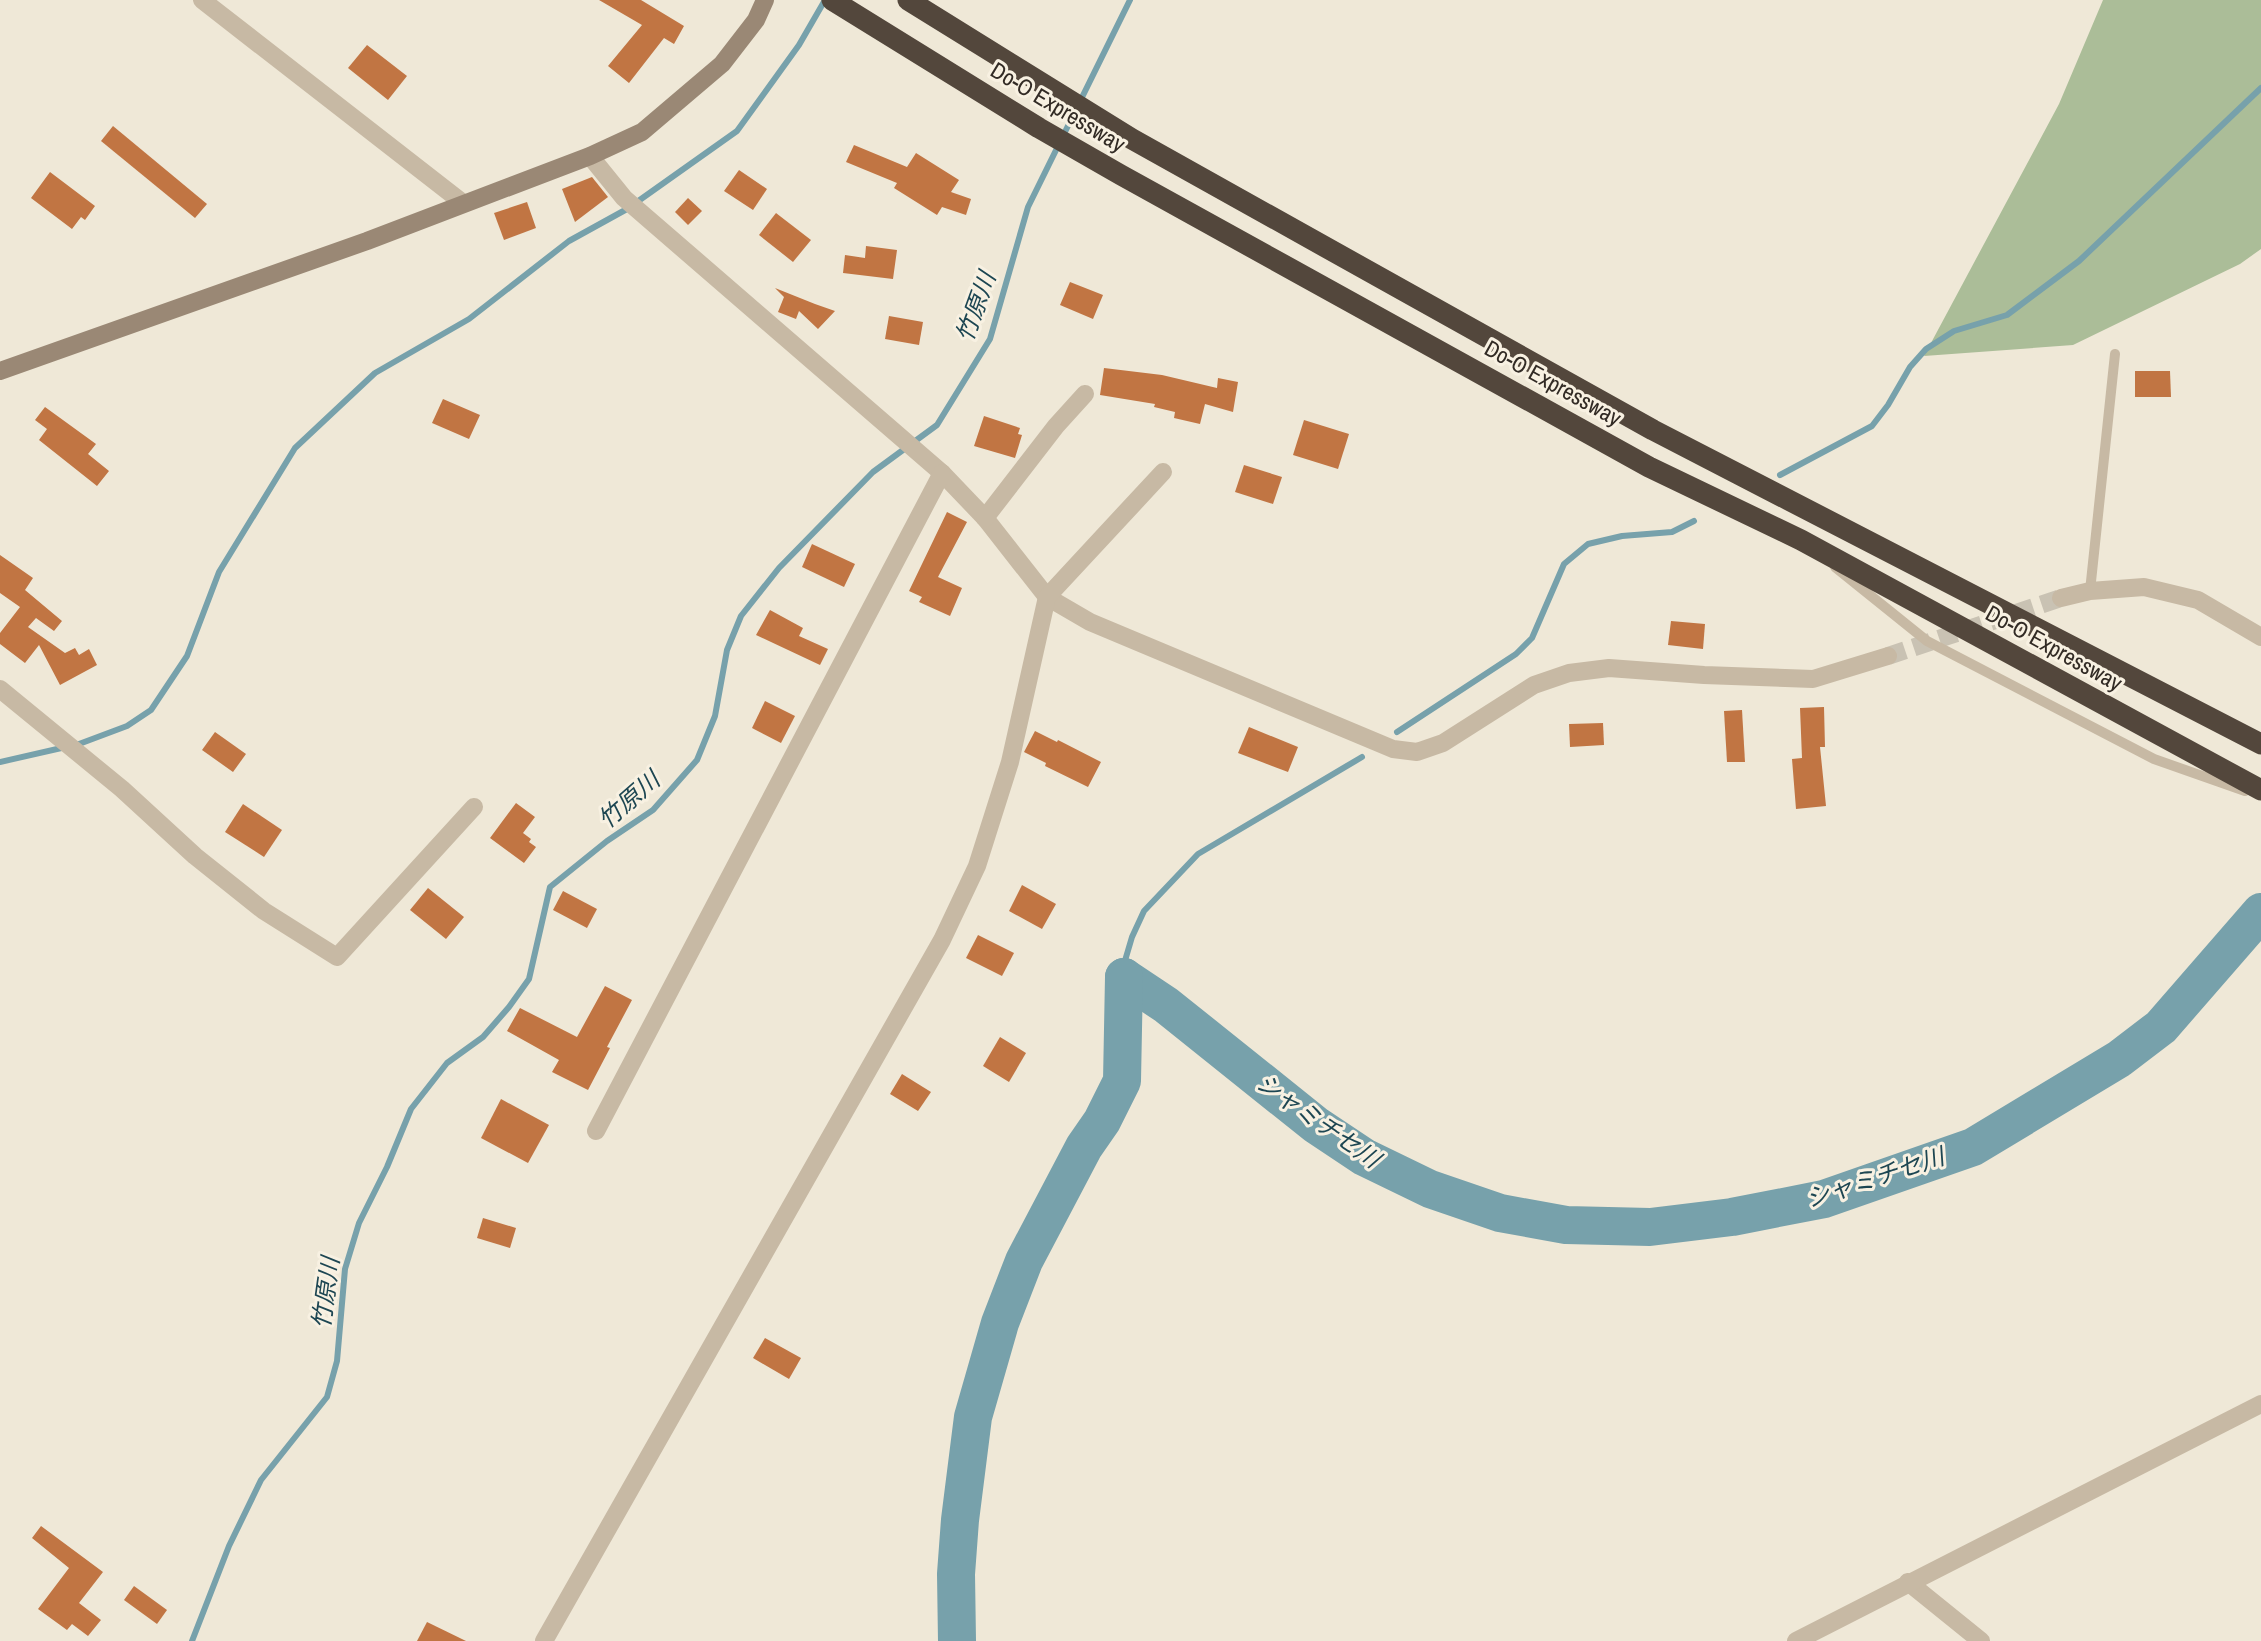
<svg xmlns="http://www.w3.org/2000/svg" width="2261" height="1641" font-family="'Archivo Narrow','Noto Sans JP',sans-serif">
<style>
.green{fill:#abbd98}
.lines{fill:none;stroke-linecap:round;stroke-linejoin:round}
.stream{stroke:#77a1ab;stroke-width:6}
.river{stroke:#77a1ab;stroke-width:38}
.building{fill:#c17543}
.street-tunnel{stroke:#c9c2b3;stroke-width:18;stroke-dasharray:18 9;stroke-linecap:butt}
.lane{stroke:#c7b9a4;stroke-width:10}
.street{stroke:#c7b9a4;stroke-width:18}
.secondary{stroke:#9a8875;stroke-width:18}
.highway{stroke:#53473c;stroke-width:21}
.labels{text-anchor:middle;stroke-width:6;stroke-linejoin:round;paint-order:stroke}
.street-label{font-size:23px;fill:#322b25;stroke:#f8f1e2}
.water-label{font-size:24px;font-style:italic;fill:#1d4652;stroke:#f8f1e2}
</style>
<rect width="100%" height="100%" fill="#efe8d7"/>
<path class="green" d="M2103,0H2261V249L2240,264L2073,345L1924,356L2059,104Z"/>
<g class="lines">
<g class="stream">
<path d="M1780,475L1872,426L1888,405L1910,367L1926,349L1954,331L2007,315L2079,261L2261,88"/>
<path d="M1397,732L1516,654L1532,638L1564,564L1588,544L1622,536L1672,532L1694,521"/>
<path d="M0,762L79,744L127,726L151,710L187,656L219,572L295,448L375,373L469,319L569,241L627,209L737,131L799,45L825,0"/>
<path d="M1124,977V964L1132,937L1144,911L1198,854L1362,757"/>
<path d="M192,1641L229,1546L261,1480L327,1397L337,1361L345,1269L359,1223L387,1167L411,1109L447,1063L483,1037L509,1007L529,979L550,887L607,841L653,810L697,760L715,716L727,650L741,616L779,568L873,472L937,425L990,339L1028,207L1130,0"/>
</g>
<g class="river">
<path d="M1124,977L1166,1005L1316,1125L1364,1157L1430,1189L1500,1213L1566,1225L1650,1227L1732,1217L1824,1199L1973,1147L2119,1059L2161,1027L2261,912"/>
<path d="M957,1641L956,1574L960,1520L973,1417L1000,1323L1024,1261L1084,1147L1102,1121L1122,1081L1124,977"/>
</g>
</g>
<g class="building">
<path d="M599,0H641L684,26L674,44L664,38L629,83L608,66L642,25Z"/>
<path d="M367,45L407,76L388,100L348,68Z"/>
<path d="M113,126L207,204L195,218L101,141Z"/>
<path d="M854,145L907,167L916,153L959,180L951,192L971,199L966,215L942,207L937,215L894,188L897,183L846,162Z"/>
<path d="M739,170L767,189L753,210L724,191Z"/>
<path d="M50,172L95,206L85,220L81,217L72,229L31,198Z"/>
<path d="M592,177L608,197L575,222L562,189Z"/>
<path d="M688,198L702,211L688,225L675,212Z"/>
<path d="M527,202L536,228L504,240L494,213Z"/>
<path d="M776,213L811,240L793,262L759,235Z"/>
<path d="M866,246L897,250L893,279L843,273L845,255L865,258Z"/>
<path d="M1070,282L1103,295L1093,319L1060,305Z"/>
<path d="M775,288L815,304L835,311L818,329L799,311L796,319L778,312L784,297Z"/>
<path d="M889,316L923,322L919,345L885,339Z"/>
<path d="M1104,368L1162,375L1217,388L1218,378L1238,382L1233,412L1205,404L1200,424L1174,418L1175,412L1154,407L1155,404L1100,395Z"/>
<path d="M2135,371H2170L2171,397H2135Z"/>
<path d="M443,399L480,415L469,439L432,423Z"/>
<path d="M45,407L96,444L88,454L109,471L97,486L39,440L47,429L35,420Z"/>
<path d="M984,416L1020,428L1018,434L1022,435L1015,458L974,446Z"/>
<path d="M1304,420L1349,434L1338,469L1293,455Z"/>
<path d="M1244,465L1282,477L1273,504L1235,492Z"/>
<path d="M947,512L967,522L938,577L962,588L950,616L919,602L922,597L909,591Z"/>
<path d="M812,544L855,564L844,587L802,567Z"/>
<path d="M0,555L33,578L25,590L62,621L54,631L36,618L28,627L65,653L75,648L79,655L89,649L97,665L60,685L39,645L25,663L0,644V633L20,607L0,593Z"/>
<path d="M770,610L803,628L799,636L828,649L820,665L756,635Z"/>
<path d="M1671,621L1705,624L1703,649L1668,645Z"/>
<path d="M765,701L795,716L781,743L752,728Z"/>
<path d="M1824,707L1825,747H1820L1826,806L1796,809L1792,759L1802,758L1800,708Z"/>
<path d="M1742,710L1745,762H1727L1724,711Z"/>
<path d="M1603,723L1604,745L1570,747L1569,724Z"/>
<path d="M1249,727L1298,747L1288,772L1238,753Z"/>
<path d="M1035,731L1057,742L1058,740L1101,762L1088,787L1045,766L1046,763L1024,752Z"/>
<path d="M215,732L246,754L233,772L202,750Z"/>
<path d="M516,803L535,817L523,833L531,839L529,842L536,847L524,863L490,838Z"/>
<path d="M243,804L282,830L264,857L225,832Z"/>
<path d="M1022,885L1056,904L1042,929L1009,911Z"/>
<path d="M428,888L464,917L446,939L410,910Z"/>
<path d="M563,891L597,909L587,928L553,910Z"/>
<path d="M978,935L1014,953L1002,976L966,958Z"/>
<path d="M605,986L632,1000L607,1047L610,1048L588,1090L552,1072L559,1060L507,1031L520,1008L577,1037Z"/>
<path d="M1000,1037L1026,1053L1009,1082L983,1066Z"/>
<path d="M902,1074L931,1092L918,1111L890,1094Z"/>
<path d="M501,1099L549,1125L528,1163L481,1138Z"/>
<path d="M483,1218L516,1228L510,1248L477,1238Z"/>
<path d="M765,1338L801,1358L789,1379L753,1358Z"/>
<path d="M41,1526L103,1572L79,1603L101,1620L88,1636L72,1624L67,1630L38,1609L69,1568L32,1538Z"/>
<path d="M134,1586L167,1610L157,1624L124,1600Z"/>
<path d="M427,1622L466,1641H417Z"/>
</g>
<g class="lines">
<path class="street-tunnel" d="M1888,656L2061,598"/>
<g class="lane">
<path d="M1835,567L1927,641L2154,759L2245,791"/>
<path d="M2090,591L2115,354"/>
</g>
<g class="street">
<path d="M202,0L463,203"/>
<path d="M590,156L624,198L942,473L985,518L1047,597L1090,622L1393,749L1417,752L1443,743L1534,685L1569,673L1609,668L1704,675L1813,679L1888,656"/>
<path d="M985,518L1056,426L1085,394"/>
<path d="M2061,598L2090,591L2144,587L2198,600L2261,637"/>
<path d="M0,689L122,789L195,856L264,911L337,957L474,807"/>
<path d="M596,1131L942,473"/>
<path d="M1908,1582L1981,1641"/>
<path d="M544,1641L942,940L977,866L1010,762L1047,597L1163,472"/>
<path d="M1796,1641L2261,1404"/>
</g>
<path class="secondary" d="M0,371L367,241L590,156L642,132L722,64L756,20L765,0"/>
<g class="highway">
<path d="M832,0L1039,128L1121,175L1649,467L1801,540L2261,790"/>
<path d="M908,0L1132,139L1653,430L2261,744"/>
</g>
</g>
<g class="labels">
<g class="street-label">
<text transform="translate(1058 107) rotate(31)" y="8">Do-O Expressway</text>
<text transform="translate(1553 383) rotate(29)" y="8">Do-O Expressway</text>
<text transform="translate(2054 648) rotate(29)" y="8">Do-O Expressway</text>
</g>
<g class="water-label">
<text transform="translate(976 307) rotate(-70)" y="8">竹原川</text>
<text transform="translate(629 800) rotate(-41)" y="8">竹原川</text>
<text transform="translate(1318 1121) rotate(35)" y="8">シャミチセ川</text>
<text transform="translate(1875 1178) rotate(-18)" y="8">シャミチセ川</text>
<text transform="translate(326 1293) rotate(-82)" y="8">竹原川</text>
</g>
</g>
</svg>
